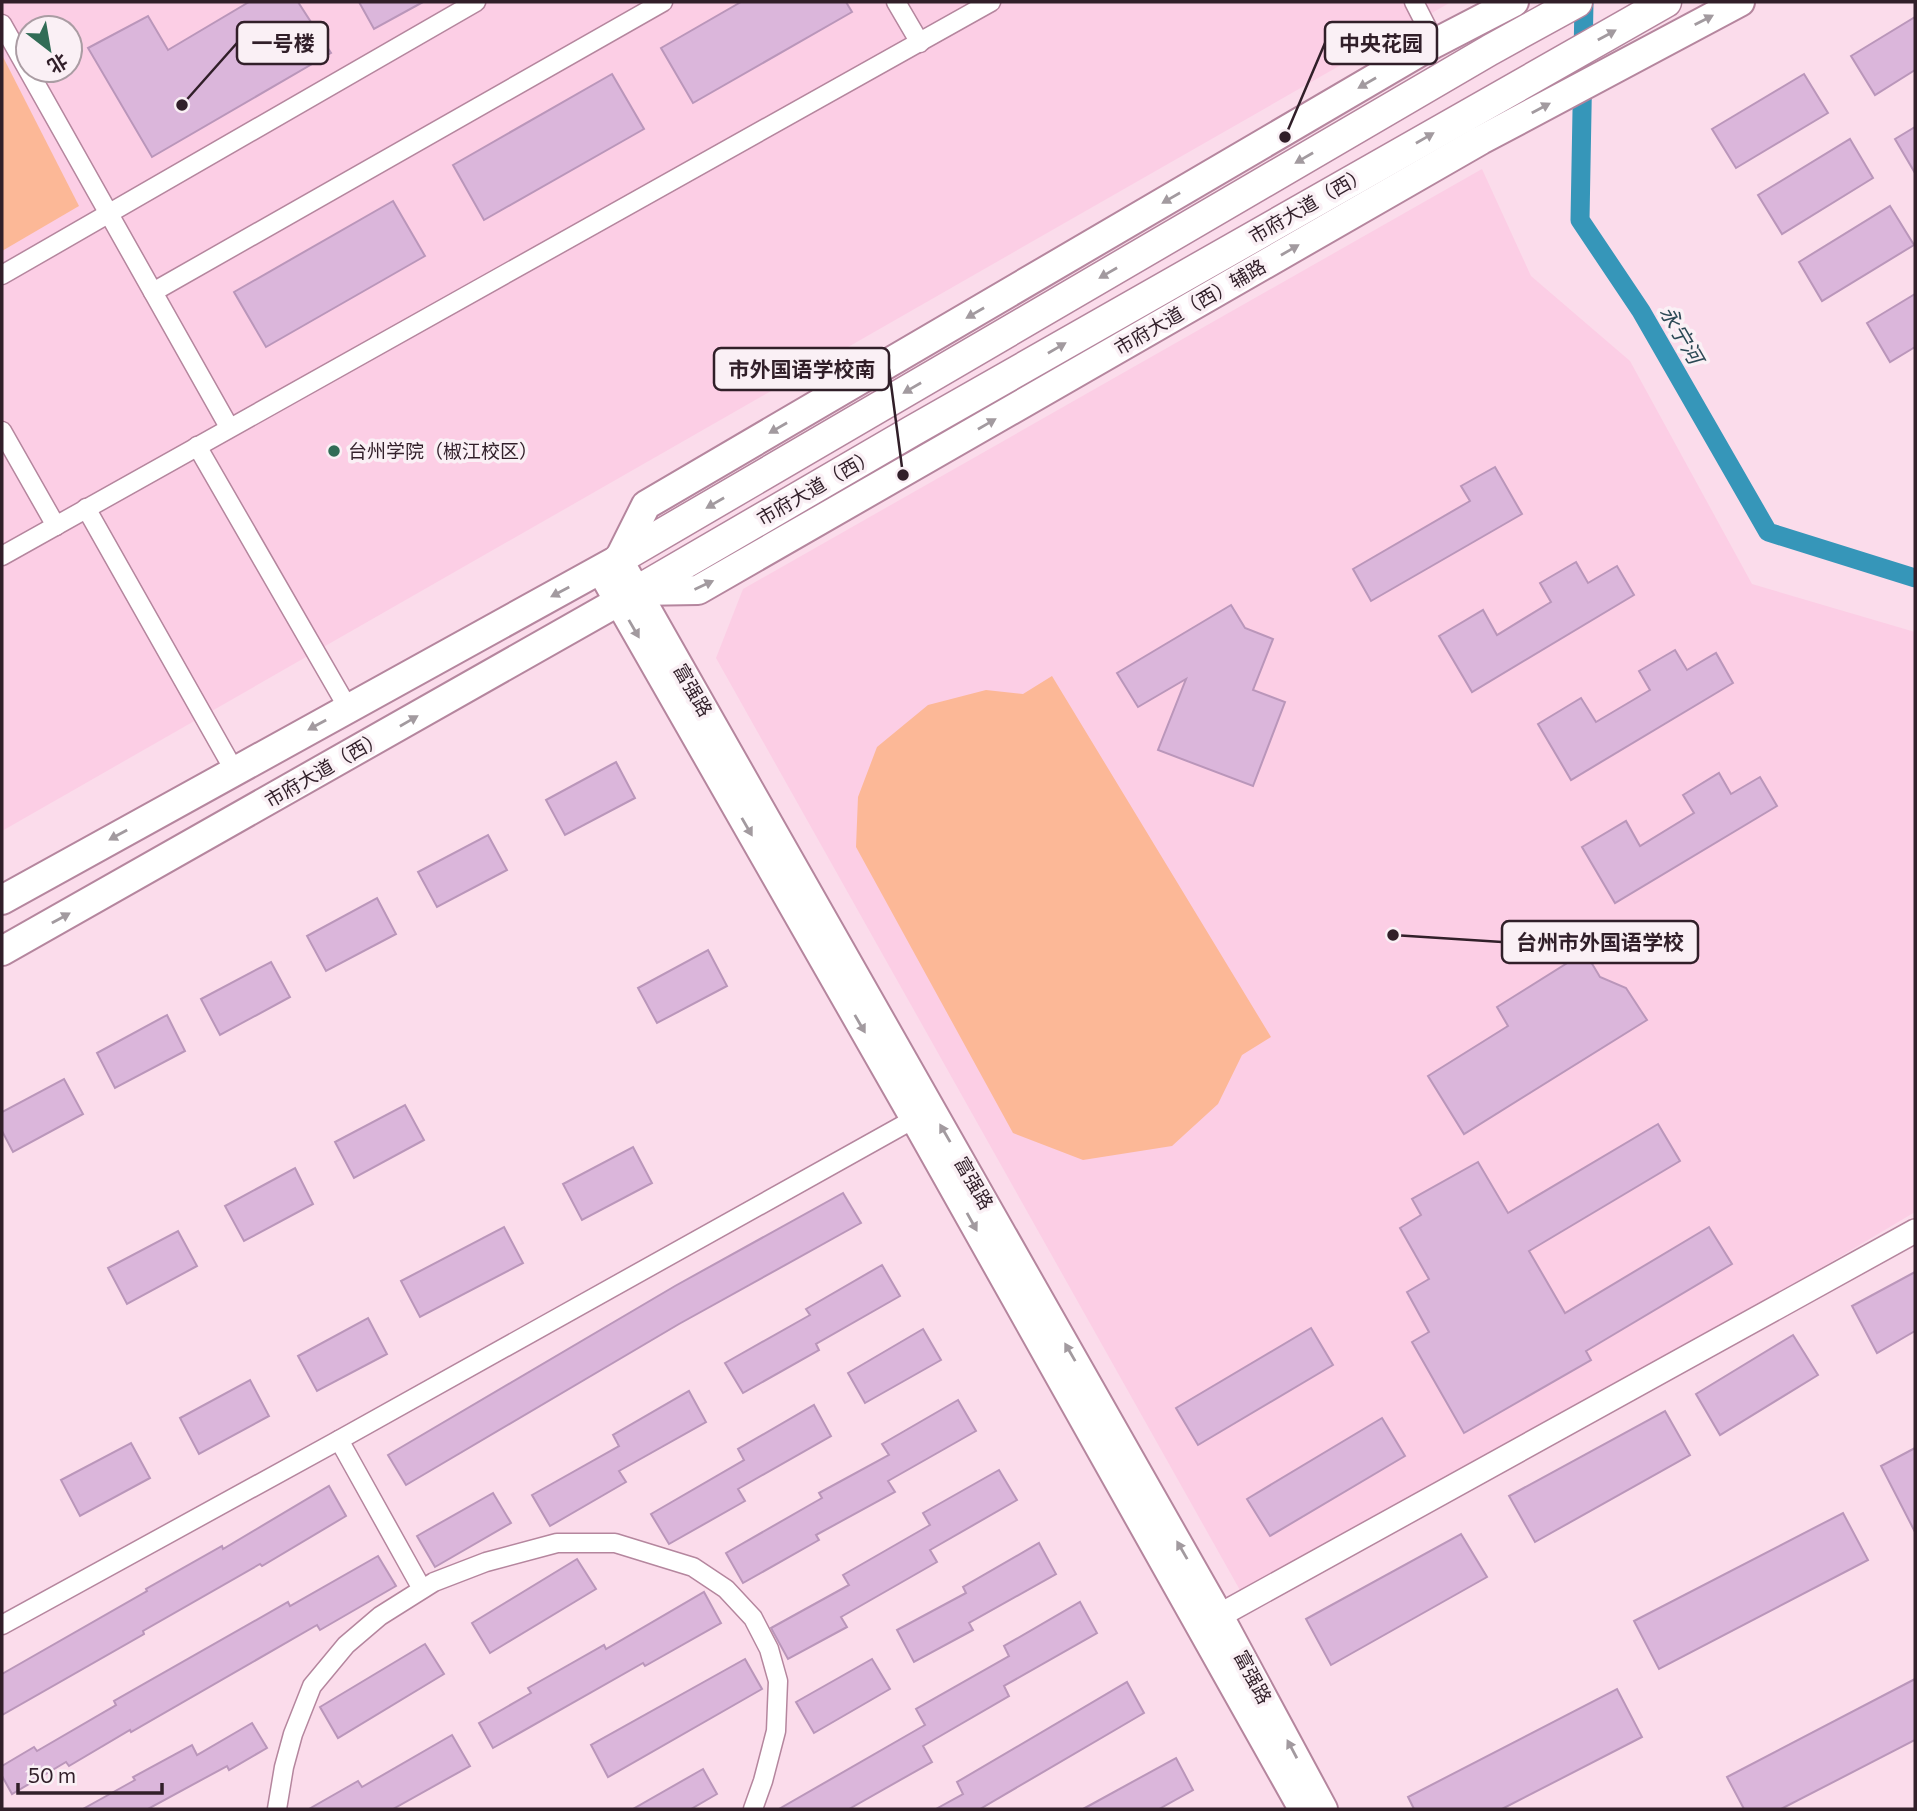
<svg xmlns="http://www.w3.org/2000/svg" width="1917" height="1811" font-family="Commissioner,'Noto Sans SC',sans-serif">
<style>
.built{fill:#fccee5;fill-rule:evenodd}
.green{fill:#fcb897}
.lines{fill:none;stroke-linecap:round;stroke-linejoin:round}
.canal{stroke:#3696b9;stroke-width:19}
.building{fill:#dbb6db;stroke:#ba96ba;stroke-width:2}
.minor-casing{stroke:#b5869e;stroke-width:21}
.tertiary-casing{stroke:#b5869e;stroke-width:26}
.secondary-casing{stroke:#b5869e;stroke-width:30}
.primary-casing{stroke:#b5869e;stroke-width:32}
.trunk-casing{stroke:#b5869e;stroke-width:33}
.minor{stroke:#fff;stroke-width:18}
.tertiary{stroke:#fff;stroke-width:23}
.secondary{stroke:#fff;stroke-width:26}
.primary{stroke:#fff;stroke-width:28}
.trunk{stroke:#fff;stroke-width:30}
.oneway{fill:#a29a9f}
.poi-dot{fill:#316c56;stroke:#faf0f5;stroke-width:2.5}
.labels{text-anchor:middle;stroke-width:7;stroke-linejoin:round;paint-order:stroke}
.street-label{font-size:19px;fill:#311f29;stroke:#faf0f5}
.poi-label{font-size:19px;fill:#311f29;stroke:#faf0f5;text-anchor:start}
.water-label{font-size:21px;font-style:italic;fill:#2c4955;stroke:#faf0f5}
.leader{fill:none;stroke:#311f29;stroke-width:2.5}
.callout-dot{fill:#311f29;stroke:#faf0f5;stroke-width:2.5}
.callout{fill:#faf0f5;stroke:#311f29;stroke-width:2.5}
.callout-label{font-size:21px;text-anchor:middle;font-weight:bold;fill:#311f29}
</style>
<rect width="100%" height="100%" fill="#fbdceb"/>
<g class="built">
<path d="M2,2H1451L2,831ZM28,28H70V70H28Z"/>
<path d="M1482,169L1531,276L1630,361L1752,584L1915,632V1212L1250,1608L716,658L743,589Z"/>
</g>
<g class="green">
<path d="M2,55L79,206L2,251Z"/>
<path d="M1052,676L1271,1037L1242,1055L1218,1104L1172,1146L1083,1160L1013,1133L856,847L858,797L877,747L928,705L986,690L1023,694Z"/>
</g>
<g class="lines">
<path class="canal" d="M1584,2L1580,220L1641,311L1768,532L1915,578"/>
</g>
<g class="building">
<path d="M249,2H298L331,53L152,157L88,48L148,16L168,50Z"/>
<path d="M359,2H423L374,29Z"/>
<path d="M741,2H846L852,12L693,103L661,48Z"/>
<path d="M1915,17V70L1875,95L1851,56Z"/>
<path d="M612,74L644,129L484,220L453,165Z"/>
<path d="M1804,74L1828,113L1736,168L1712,129Z"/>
<path d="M1915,127V173L1895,139Z"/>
<path d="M1850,139L1873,178L1782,234L1758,195Z"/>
<path d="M393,201L425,256L266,347L234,292Z"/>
<path d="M1890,206L1914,245L1822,301L1799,262Z"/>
<path d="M1915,294V347L1890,362L1867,323Z"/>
<path d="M1495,467L1522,514L1371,601L1353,569L1470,501L1461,486Z"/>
<path d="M1576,562L1588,583L1617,566L1634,595L1472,692L1439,636L1483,610L1497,635L1551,602L1540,583Z"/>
<path d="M1231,605L1245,628L1273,639L1253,690L1285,702L1253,786L1158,750L1186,679L1138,707L1117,673Z"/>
<path d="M1675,650L1687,670L1716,653L1733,683L1571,780L1538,724L1581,698L1596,722L1650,690L1639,671Z"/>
<path d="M616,762L635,798L565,835L546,800Z"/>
<path d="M1719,773L1731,794L1760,777L1777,806L1615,903L1582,847L1626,821L1640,846L1694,813L1683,795Z"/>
<path d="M488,835L507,870L437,907L418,872Z"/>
<path d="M377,898L396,934L326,971L307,936Z"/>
<path d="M708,950L727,986L657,1023L638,988Z"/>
<path d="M1585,952L1600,977L1626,988L1647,1020L1464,1134L1428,1076L1508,1026L1497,1007Z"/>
<path d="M271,962L290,997L220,1035L201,999Z"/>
<path d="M167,1015L185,1051L115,1088L97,1053Z"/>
<path d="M64,1079L83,1114L13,1152L2,1131V1112Z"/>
<path d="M405,1105L424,1140L354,1178L335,1142Z"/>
<path d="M1658,1124L1680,1161L1529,1251L1565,1313L1709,1227L1732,1264L1586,1351L1591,1360L1464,1433L1412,1342L1429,1332L1407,1292L1429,1279L1400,1228L1421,1215L1412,1199L1478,1162L1508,1213Z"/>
<path d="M633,1147L652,1183L582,1220L563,1184Z"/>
<path d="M295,1168L313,1204L244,1241L225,1206Z"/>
<path d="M843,1193L861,1223L679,1324L406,1485L388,1455L675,1286Z"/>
<path d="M504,1227L523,1263L420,1317L401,1281Z"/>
<path d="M178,1231L197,1266L127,1304L108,1268Z"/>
<path d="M882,1265L900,1296L816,1344L819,1350L743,1393L725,1363L810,1315L806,1309Z"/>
<path d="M1915,1272V1331L1877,1353L1852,1306Z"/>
<path d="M368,1318L387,1354L317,1391L298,1356Z"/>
<path d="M1311,1328L1333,1365L1198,1445L1176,1408Z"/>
<path d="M923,1329L941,1360L865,1403L848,1373Z"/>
<path d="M1793,1335L1818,1375L1720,1435L1696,1394Z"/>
<path d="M250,1380L269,1416L199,1454L180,1418Z"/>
<path d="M689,1391L706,1422L619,1471L626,1482L550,1526L532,1495L619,1446L613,1435Z"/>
<path d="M958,1400L976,1431L888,1481L895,1492L816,1535L819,1540L743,1583L726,1553L822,1498L819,1493L889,1455L882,1444Z"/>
<path d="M814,1405L831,1436L738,1489L745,1501L669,1544L651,1514L744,1460L738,1449Z"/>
<path d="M1665,1411L1690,1455L1535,1542L1509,1496Z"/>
<path d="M1382,1418L1405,1456L1270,1536L1247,1499Z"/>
<path d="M131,1443L150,1478L80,1516L61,1480Z"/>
<path d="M1915,1448V1532L1881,1466Z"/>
<path d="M999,1470L1017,1500L930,1550L937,1562L841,1617L847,1627L788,1659L771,1628L849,1585L843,1575L930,1525L923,1513Z"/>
<path d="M329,1486L346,1516L262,1566L260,1564L143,1631L144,1634L2,1715V1674L147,1591L146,1589L222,1546L223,1549Z"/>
<path d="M493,1493L511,1523L435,1567L417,1536Z"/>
<path d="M1843,1513L1868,1560L1659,1669L1634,1621Z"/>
<path d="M1461,1534L1487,1577L1331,1665L1306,1619Z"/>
<path d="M1039,1543L1056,1574L969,1623L973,1630L914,1662L897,1630L966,1593L963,1587Z"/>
<path d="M378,1556L396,1586L320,1630L317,1625L131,1732L130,1730L69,1766L66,1762L12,1794L2,1776V1766L34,1747L37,1751L116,1705L114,1701L288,1602L290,1606Z"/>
<path d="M577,1559L596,1589L490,1653L472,1623Z"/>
<path d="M704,1592L721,1623L645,1666L643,1663L493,1748L479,1723L531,1693L528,1688L604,1645L606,1649Z"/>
<path d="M1080,1602L1097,1633L1004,1686L1009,1696L923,1746L932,1762L849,1809H779L925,1725L916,1709L1009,1656L1004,1646Z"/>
<path d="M425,1644L444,1674L338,1738L320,1707Z"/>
<path d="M745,1659L762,1689L608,1777L591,1745Z"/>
<path d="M872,1659L890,1689L814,1733L796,1702Z"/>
<path d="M1915,1679V1740L1781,1809H1744L1727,1777Z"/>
<path d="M1127,1682L1144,1713L980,1809H936L963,1794L957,1782Z"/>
<path d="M1617,1689L1642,1737L1502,1809H1414L1408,1797Z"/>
<path d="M252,1723L267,1748L229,1770L227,1766L148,1809H83L135,1780L133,1777L192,1745L197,1755Z"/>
<path d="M452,1735L470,1766L393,1809H309L358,1781L362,1787Z"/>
<path d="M1176,1758L1193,1790L1159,1809H1083Z"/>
<path d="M703,1769L717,1794L691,1809H633Z"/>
</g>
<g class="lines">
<g class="minor-casing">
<g id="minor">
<path d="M896,2L920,43"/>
<path d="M1414,2L1435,43"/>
<path d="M2,24L229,427"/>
<path d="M2,275L476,2"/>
<path d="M153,292L663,2"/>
<path d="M2,431L56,526"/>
<path d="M197,446L348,708"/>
<path d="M86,508L234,770"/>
<path d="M2,556L991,2"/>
<path d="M339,1440L422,1589"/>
<path d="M2,1625L339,1440L914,1119"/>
<path d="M277,1809L284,1767L293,1734L312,1686L346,1645L380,1616L434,1582L486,1562L557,1543H615L693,1567L726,1589L753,1618L769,1649L778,1681L776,1731L763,1781L753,1809"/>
</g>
</g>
<g class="tertiary-casing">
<path id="tertiary" d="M1206,1623L1915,1231"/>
</g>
<g class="secondary-casing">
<g id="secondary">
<path d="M619,559L1220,1616L1324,1809"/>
<path d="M600,570L914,1119L1302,1809"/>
</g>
</g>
<g class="primary-casing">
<g id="primary">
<path d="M2,900L619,559L646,505L1435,43L1514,2"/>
<path d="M2,951L637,591L698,590L1481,140L1740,2"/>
</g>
</g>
<g class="trunk-casing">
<g id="trunk">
<path d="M619,559L1490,50L1577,2"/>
<path d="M637,591L912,431L1666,2"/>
</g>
</g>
<use href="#minor" class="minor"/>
<use href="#tertiary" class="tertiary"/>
<use href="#secondary" class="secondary"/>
<use href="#primary" class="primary"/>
<use href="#trunk" class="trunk"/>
</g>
<defs><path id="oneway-solid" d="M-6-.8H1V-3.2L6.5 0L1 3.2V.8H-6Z" transform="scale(1.75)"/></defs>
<g class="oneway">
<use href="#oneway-solid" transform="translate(1704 20) rotate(-27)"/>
<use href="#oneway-solid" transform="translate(1607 35) rotate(-29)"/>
<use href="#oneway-solid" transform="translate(1367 83) rotate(150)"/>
<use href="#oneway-solid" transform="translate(1541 108) rotate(-28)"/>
<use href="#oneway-solid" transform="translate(1425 138) rotate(-30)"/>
<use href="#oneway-solid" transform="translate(1304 158) rotate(150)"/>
<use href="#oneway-solid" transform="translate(1171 198) rotate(150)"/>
<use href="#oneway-solid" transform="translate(1290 250) rotate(-30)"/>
<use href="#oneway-solid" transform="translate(1108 273) rotate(150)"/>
<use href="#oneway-solid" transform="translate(975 313) rotate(150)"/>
<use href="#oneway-solid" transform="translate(1057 348) rotate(-30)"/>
<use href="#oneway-solid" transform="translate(912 388) rotate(150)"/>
<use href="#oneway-solid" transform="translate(987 424) rotate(-30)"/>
<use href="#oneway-solid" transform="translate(778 428) rotate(150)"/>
<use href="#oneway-solid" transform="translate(715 503) rotate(150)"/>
<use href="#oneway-solid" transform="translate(704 585) rotate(-25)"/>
<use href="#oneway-solid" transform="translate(560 592) rotate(152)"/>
<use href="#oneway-solid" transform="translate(634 629) rotate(60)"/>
<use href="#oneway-solid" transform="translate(409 721) rotate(-30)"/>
<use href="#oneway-solid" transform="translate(317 725) rotate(151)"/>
<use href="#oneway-solid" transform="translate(747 827) rotate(60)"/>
<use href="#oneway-solid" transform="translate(118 835) rotate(151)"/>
<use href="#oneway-solid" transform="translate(61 918) rotate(-29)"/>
<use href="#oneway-solid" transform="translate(860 1024) rotate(60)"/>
<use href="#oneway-solid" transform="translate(945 1133) rotate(-120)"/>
<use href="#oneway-solid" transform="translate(972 1222) rotate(61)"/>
<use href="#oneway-solid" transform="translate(1070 1352) rotate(-120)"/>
<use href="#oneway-solid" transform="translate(1182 1550) rotate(-120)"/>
<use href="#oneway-solid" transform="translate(1292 1749) rotate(-118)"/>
</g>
<circle class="poi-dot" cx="334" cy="451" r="7"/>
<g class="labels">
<g class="street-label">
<text transform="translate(1308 205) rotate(-30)" y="7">市府大道（西）</text>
<text transform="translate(1190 307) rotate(-30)" y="7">市府大道（西）辅路</text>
<text transform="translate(816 487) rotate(-30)" y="7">市府大道（西）</text>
<text transform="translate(693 690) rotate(60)" y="7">富强路</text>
<text transform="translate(324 769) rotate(-30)" y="7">市府大道（西）</text>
<text transform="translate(974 1183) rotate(60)" y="7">富强路</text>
<text transform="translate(1253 1677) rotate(62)" y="7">富强路</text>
</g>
<g class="poi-label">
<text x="348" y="458">台州学院（椒江校区）</text>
</g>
<g class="water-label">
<text transform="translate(1681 335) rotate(60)" y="7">永宁河</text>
</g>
</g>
<path class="leader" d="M182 105L237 43M1285 137L1325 43M903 475L889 369M1393 935L1502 942"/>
<g class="callout-dot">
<circle cx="182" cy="105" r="7"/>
<circle cx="1285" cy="137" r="7"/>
<circle cx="903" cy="475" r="7"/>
<circle cx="1393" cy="935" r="7"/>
</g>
<g class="callout">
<rect x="237" y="22" width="91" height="42" rx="7"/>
<rect x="1325" y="22" width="112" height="42" rx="7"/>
<rect x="714" y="348" width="175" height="42" rx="7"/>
<rect x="1502" y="921" width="196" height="42" rx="7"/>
</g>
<g class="callout-label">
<text x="283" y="51">一号楼</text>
<text x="1381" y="51">中央花园</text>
<text x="802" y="377">市外国语学校南</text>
<text x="1600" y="950">台州市外国语学校</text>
</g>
<rect width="1917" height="1811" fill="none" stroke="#311f29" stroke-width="7"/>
<g transform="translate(49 49) rotate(149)"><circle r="33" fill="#faf0f5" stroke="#aa9ca3" stroke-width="2"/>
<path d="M0-5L12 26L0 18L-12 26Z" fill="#316c56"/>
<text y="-10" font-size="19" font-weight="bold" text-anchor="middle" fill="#311f29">北</text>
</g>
<path d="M18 1783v10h144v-10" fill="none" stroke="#311f29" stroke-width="3.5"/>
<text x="28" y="1783" font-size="21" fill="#311f29" stroke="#faf0f5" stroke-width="5" paint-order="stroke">50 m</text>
</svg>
